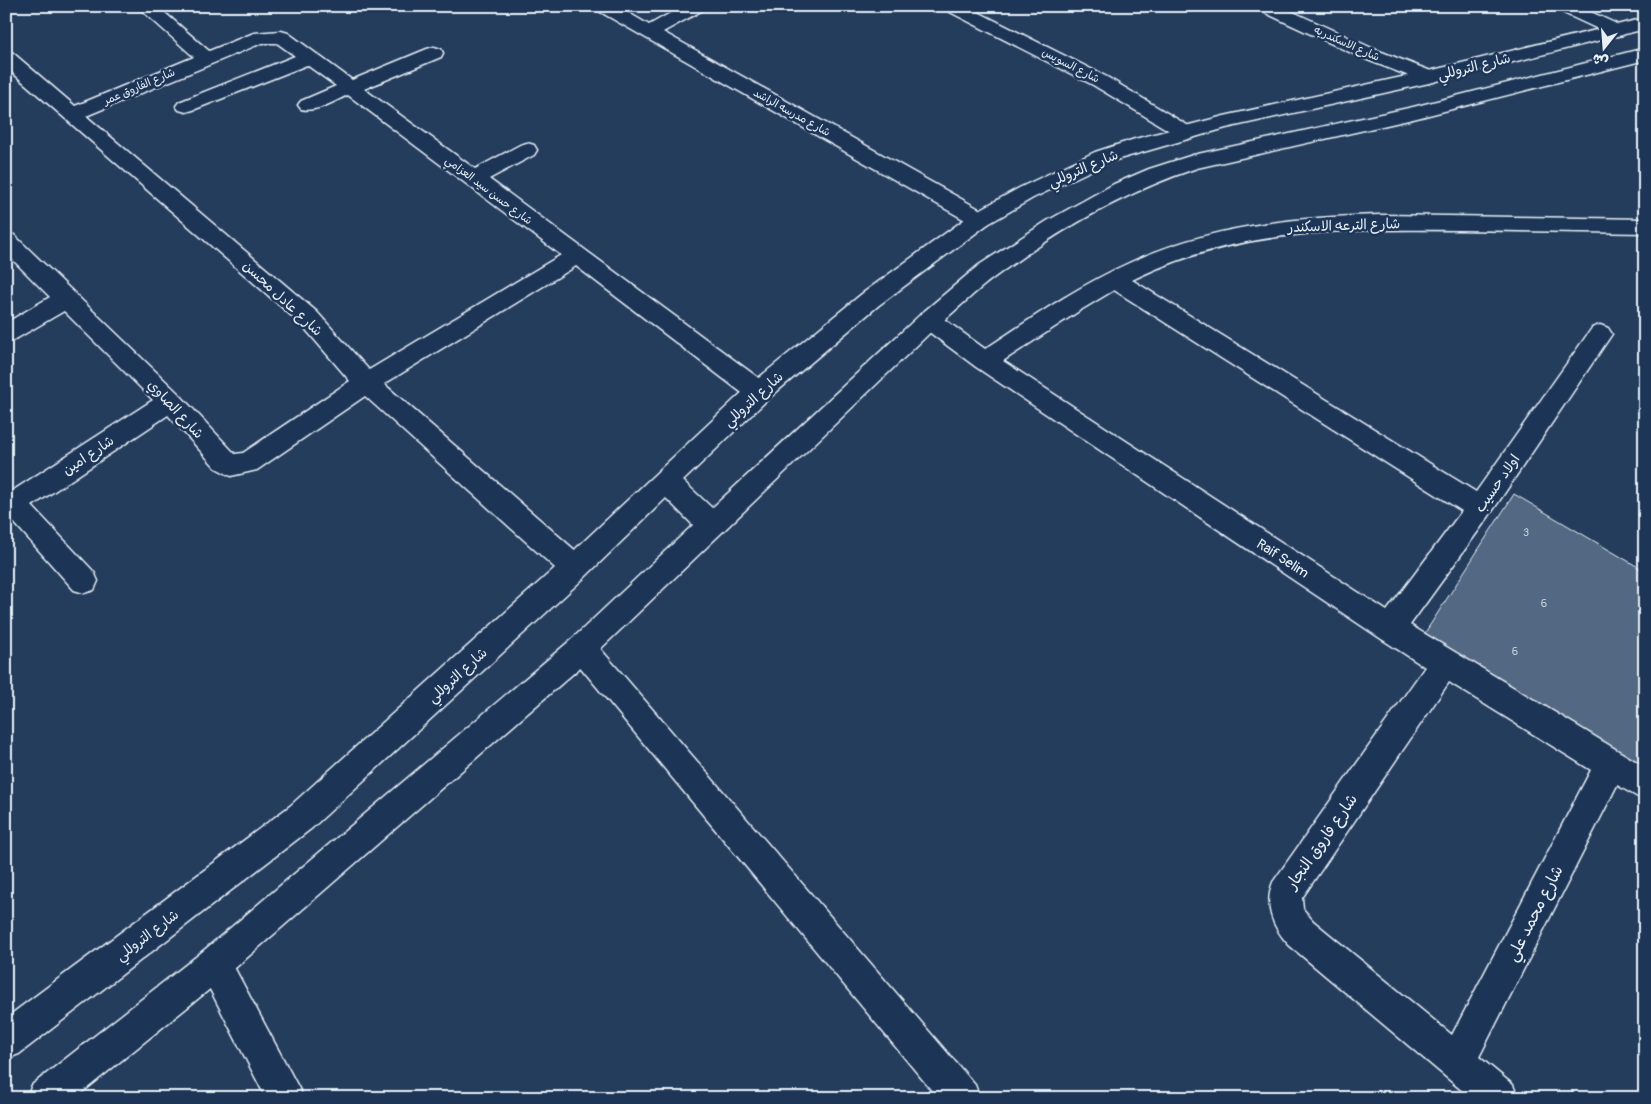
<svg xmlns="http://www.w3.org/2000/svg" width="1651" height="1104" font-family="Pangolin,'Playpen Sans Arabic',sans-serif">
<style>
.building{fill:#536782;stroke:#e8f1f8}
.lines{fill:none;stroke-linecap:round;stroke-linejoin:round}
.minor-casing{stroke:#e8f1f8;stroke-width:3}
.tertiary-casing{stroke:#e8f1f8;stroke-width:3}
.minor{fill:#1d3557;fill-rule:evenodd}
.tertiary{fill:#1d3557;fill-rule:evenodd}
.labels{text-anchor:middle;stroke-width:5;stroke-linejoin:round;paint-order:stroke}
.far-street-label{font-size:11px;fill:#e8f1f8;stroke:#1d3557}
.number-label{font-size:11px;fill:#c3ceda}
.street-label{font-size:14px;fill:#e8f1f8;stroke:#1d3557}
.near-street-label{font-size:16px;fill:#e8f1f8;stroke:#1d3557}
</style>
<rect width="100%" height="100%" fill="#253d5d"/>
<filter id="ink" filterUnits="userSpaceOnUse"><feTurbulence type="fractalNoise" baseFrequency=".02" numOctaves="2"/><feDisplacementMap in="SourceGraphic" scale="10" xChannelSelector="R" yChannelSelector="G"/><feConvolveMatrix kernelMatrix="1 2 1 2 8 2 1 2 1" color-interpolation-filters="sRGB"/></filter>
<g filter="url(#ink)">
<path class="building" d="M1514,494L1645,571V776L1423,636Z"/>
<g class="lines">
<g class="minor-casing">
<g id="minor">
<path d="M137,6H157L209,51L254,33L281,31L288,33L352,80L427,49L434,47L441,49L443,53L441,57L364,89L475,169L520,145L527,143L534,145L537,150L534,155L489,179L768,385L771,392L768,399L759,402L750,399L576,266L384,384L585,559L589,568L585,577L575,580L565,577L365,396L257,470L231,476L216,468L168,415L32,506L94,572L98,581L94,590L84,593L74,590L11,519L6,520V495L153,400L64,311L14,340L6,343V323L50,297L6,253V232L14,235L179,394L235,454L243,453L350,381L301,324L6,67V51L13,53L75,106L194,57ZM262,43H277L295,56L179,102L176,106L179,110L186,112L193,110L307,65L336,86L301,101L298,105L301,109C316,113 334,101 348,95L561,255L369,370L317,312L86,116Z"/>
<path d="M594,6H617L649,25L683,6H706L703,10L663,32L988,214L991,219L988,224L980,226L972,224L597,10Z"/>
<path d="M943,6H966L1107,77L1192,128L1195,132L1192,136L1185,138L1178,136L1093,85L946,10Z"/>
<path d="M1256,6H1280L1374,49L1436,73L1439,77L1436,81L1429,83L1422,81L1360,57L1259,10Z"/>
<path d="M1554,6H1578L1623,27L1626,31L1623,35L1617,36L1611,35L1557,10Z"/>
<path d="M1380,215L1645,219V233C1583,232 1521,231 1459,230C1345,229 1237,228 1132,280L1476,492L1592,328L1600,325L1608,328L1612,334L1489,516L1410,625L1645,767V801L1617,785L1479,1057L1513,1085L1518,1098H1471L1289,945C1272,927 1264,905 1273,882L1425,667L1380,638L976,367L921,326L917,320L921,314L929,311L937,314L985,349C1032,318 1078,286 1129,263C1208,226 1294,217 1380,215ZM1114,290L1462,511L1387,611L1003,361L1079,311ZM1449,682L1591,770L1452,1035L1313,921L1303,909L1302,898Z"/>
<path d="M582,635L592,639L975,1085L980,1098H938L572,657L567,648L572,639Z"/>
<path d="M214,947L226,952L304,1098H266L197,964L202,952Z"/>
</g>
</g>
<g class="tertiary-casing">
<path id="tertiary" d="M1645,18V29L1429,83L1226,128L1109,162L1033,198L988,224L879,305L768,399L683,481L712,508L921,314L979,265L1047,221L1114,184L1149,169L1193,155L1413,107L1645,48V60L1413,119L1197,168C1125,192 1057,231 996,276C975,291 957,310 937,326L592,657L226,976L75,1098H27L32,1085L202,952L572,639L693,525L666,498L585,577L312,828L19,1054L6,1059V1018L290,806L565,559L750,385L863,293L972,214L1019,188L1095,152L1135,139L1224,116L1429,71Z"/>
</g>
<use href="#minor" class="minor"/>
<use href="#tertiary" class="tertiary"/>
</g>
</g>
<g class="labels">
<g class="far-street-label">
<text transform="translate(1347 43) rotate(24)" y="4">شارع الاسكندريه</text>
<text transform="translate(1071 65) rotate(27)" y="4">شارع السويس</text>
<text transform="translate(139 86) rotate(-23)" y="4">شارع الفاروق عمر</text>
<text transform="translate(792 112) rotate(29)" y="4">شارع مدرسه الراشد</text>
<text transform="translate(489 190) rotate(37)" y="4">شارع حسن سيد العزامي</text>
</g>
<g class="number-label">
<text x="1526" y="536">3</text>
<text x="1544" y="607">6</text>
<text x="1515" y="655">6</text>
</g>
<g class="street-label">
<text transform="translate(1474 66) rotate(-14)" y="5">شارع التروللي</text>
<text transform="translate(1083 168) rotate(-23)" y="5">شارع التروللي</text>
<text transform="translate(1344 225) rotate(-2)" y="5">شارع الترعه الاسكندر</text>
<text transform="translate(283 298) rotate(43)" y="5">شارع عادل محسن</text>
<text transform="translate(753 399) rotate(-42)" y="5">شارع التروللي</text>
<text transform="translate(176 409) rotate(47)" y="5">شارع الصاوي</text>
<text transform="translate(88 455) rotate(-34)" y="5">شارع امين</text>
<text transform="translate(1497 483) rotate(-55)" y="5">اولاد حسيب</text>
<text transform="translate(1283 558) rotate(33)" y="5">Raif Selim</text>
<text transform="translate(457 675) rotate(-42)" y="5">شارع التروللي</text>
<text transform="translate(147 935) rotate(-37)" y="5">شارع التروللي</text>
</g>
<g class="near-street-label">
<text transform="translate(1321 841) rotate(-55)" y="6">شارع فاروق النجار</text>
<text transform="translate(1534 913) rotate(-63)" y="6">شارع محمد علي</text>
</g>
</g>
<rect width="1651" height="1104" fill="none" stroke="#1d3557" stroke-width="25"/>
<rect x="12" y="12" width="1626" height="1079" fill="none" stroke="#e8f1f8" stroke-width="2" filter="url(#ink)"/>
<g transform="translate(1604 48) rotate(197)" stroke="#1d3557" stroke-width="4" paint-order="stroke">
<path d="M0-4L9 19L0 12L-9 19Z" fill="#e8f1f8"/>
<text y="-8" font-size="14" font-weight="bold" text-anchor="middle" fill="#e8f1f8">ش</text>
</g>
</svg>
